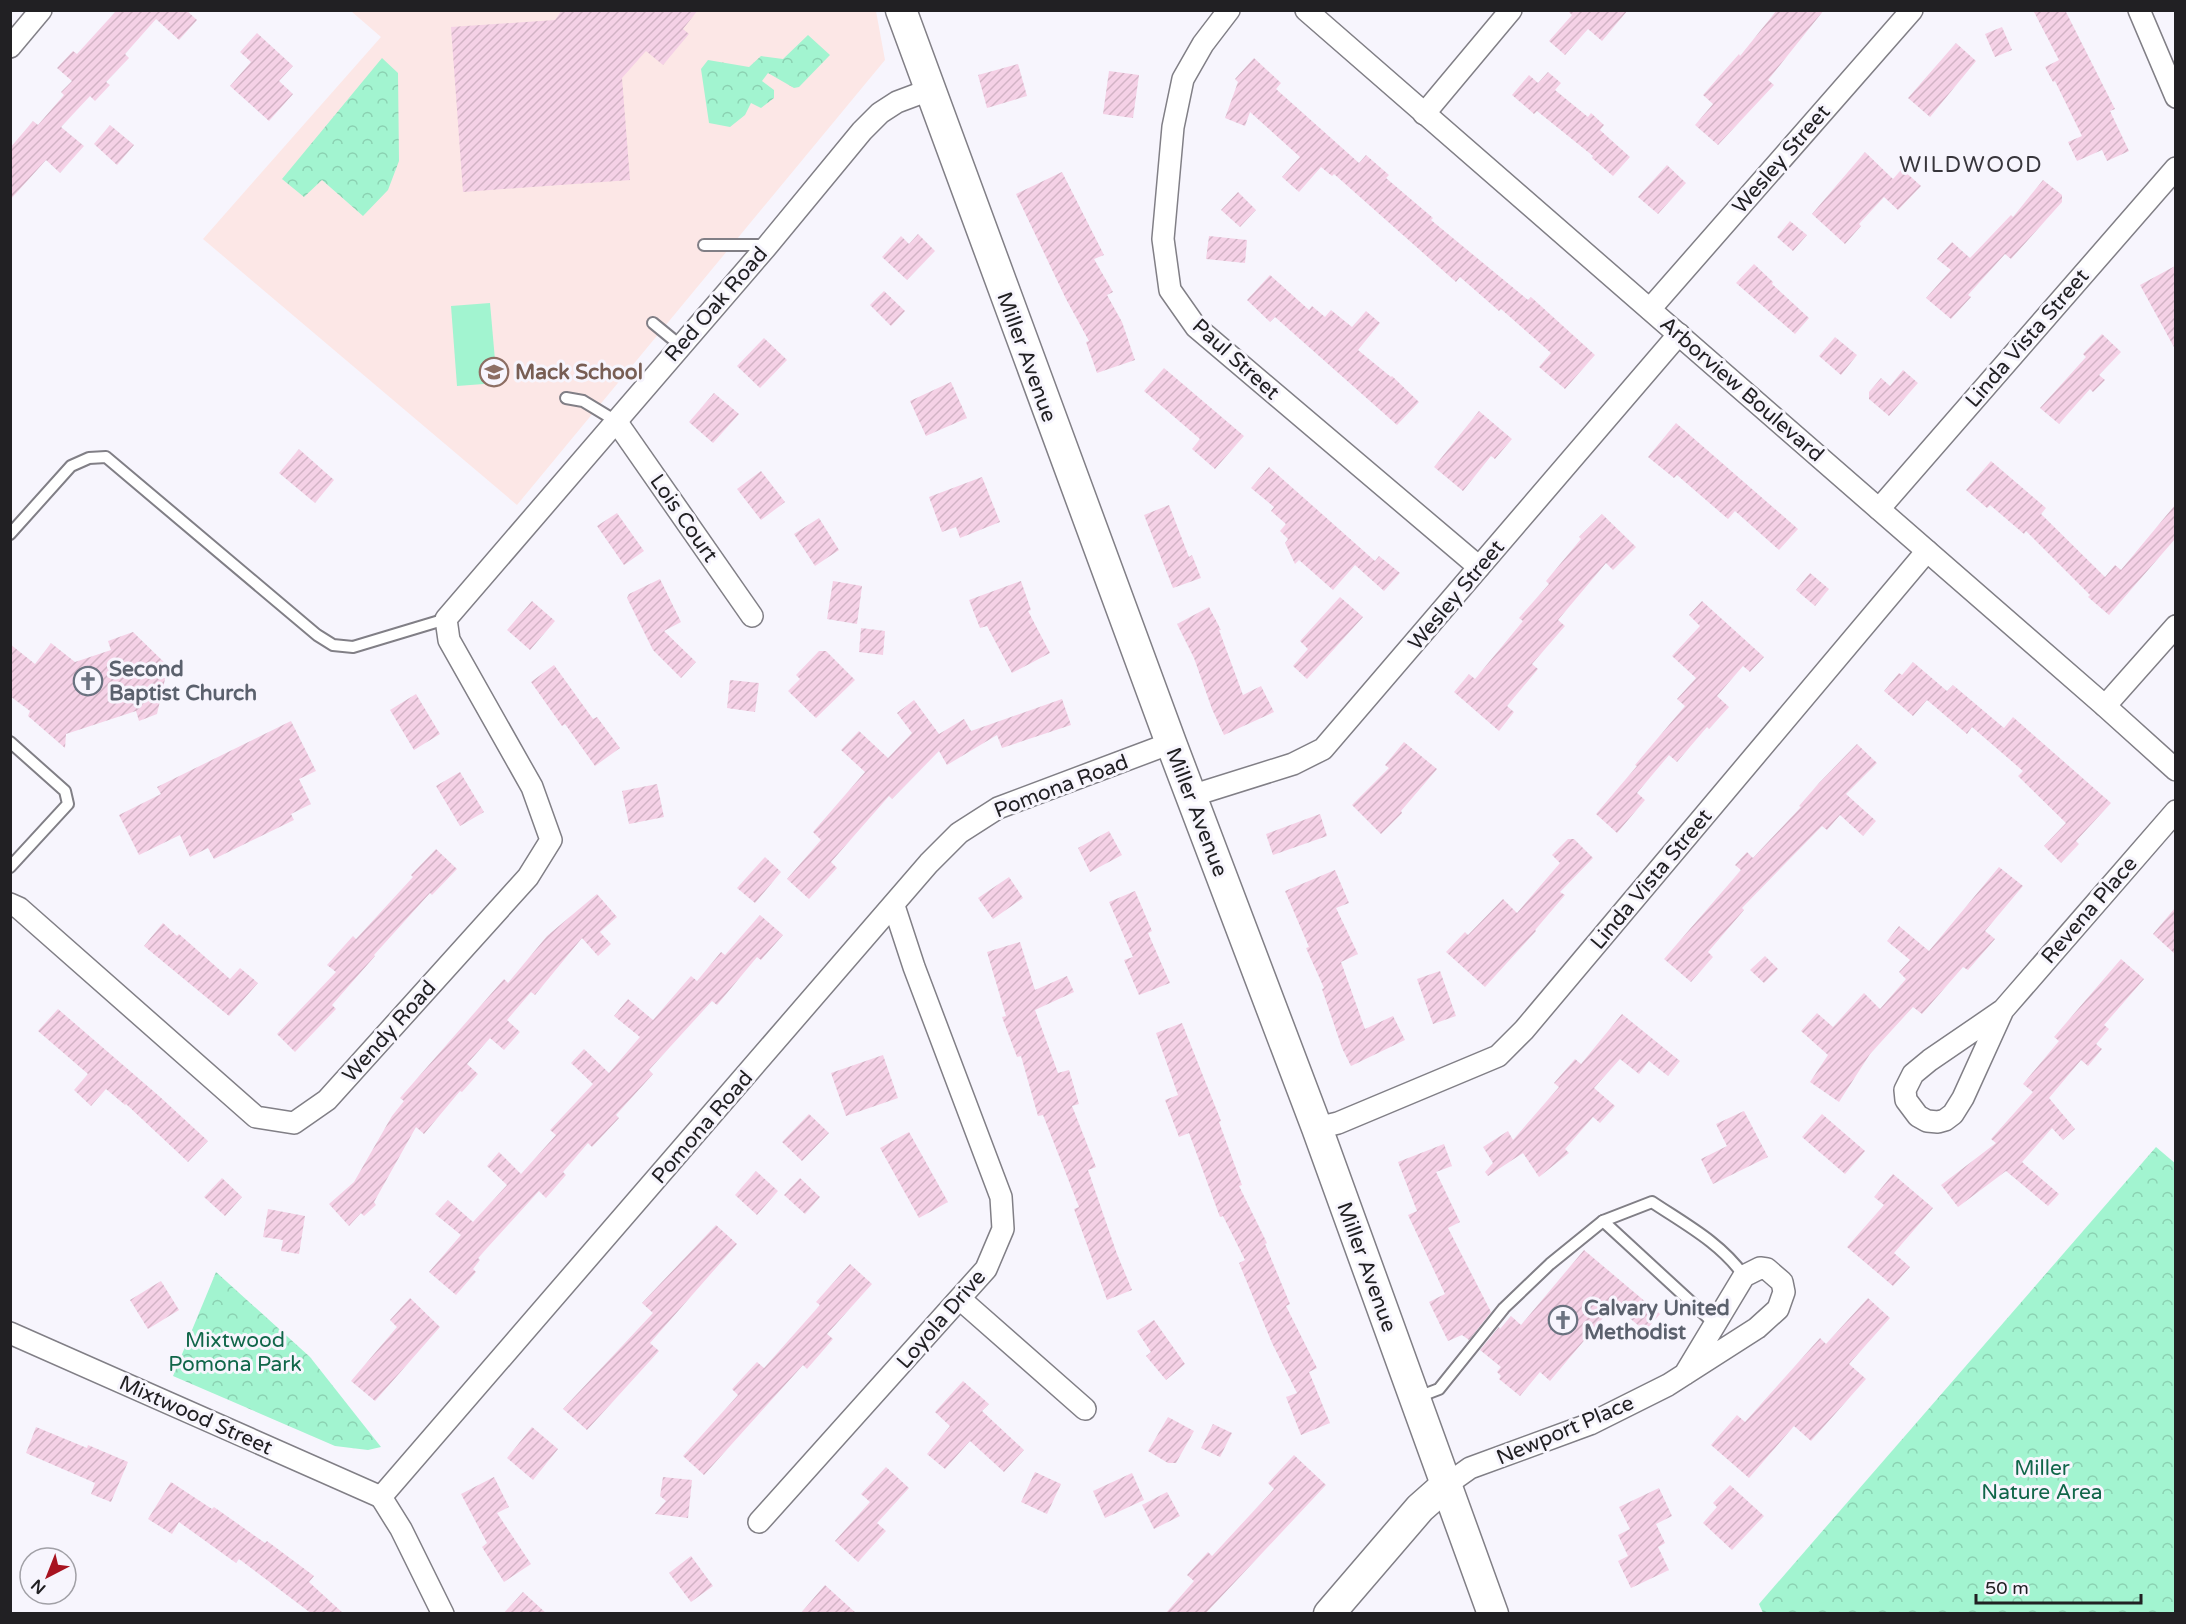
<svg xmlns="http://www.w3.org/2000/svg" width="2186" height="1624" font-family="'Varela Round',sans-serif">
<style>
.education{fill:#fce7e6}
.forest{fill:url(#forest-crowns)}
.garden{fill:#a2f4d0}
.building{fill:url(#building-hatch)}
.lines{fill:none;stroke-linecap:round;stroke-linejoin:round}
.lane-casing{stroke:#817f86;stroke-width:14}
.street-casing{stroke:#817f86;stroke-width:24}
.secondary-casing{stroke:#817f86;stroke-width:33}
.lane{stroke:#fff;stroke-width:10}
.street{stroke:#fff;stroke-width:21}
.secondary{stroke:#fff;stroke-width:30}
.labels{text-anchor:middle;stroke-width:6;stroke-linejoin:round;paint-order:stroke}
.street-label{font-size:21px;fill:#212023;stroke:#f7f5fd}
.education-label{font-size:21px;font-weight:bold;fill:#785e54;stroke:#f7f5fd;text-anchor:start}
.worship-label{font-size:21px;font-weight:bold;fill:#5b616d;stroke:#f7f5fd;text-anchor:start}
.park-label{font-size:21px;fill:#106649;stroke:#f7f5fd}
.neighbourhood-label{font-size:22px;letter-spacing:1.5px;fill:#38363c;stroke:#f7f5fd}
</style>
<defs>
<pattern id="forest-crowns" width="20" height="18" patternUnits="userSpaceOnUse" patternTransform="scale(1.5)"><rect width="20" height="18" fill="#a2f4d0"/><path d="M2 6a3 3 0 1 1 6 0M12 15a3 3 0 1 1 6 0" fill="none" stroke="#8bd1b2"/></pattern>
<pattern id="building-hatch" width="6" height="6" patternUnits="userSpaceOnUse" patternTransform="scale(1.5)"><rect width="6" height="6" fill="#f5d1e6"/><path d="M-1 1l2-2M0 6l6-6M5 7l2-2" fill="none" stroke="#d2b3c5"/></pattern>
</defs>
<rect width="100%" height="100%" fill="#f7f5fd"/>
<path class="education" d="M351,11H876L885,60L517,505L203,239L381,37Z"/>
<g class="forest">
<path d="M808,35L830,55L799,87L794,88L768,73L762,81L774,90V98L761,108L751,103L745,115L730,127L709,123L701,69L708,60L749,67L761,56L783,59Z"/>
<path d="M382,58L398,73L399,161L388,190L363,216L322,180L304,197L282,179Z"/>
<path d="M2156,1147L2176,1164L2175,1613H1763L1759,1604Z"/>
<path d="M216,1272L310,1357L381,1447L368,1450L335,1446L173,1376Z"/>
</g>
<path class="garden" d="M490,303L497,383L457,386L451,306Z"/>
<g class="building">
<path d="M117,10H186L197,20L179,40L156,19L125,54L129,58L106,82L110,85L95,101L90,96L61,127L84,146L60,173L46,160L10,200V148L33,121L38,125L64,95L61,92L72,81L57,68L73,51L77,54Z"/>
<path d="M562,10H698L683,29L689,34L663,65L646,51L622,78L630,180L463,192L451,27L555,20Z"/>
<path d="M1567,10H1628L1602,41L1588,29L1565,55L1549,41L1572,15Z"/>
<path d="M1777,10H1824L1768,80L1774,85L1718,145L1695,125L1713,104L1703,95L1739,54L1740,56Z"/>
<path d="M2033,10H2065L2115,109L2110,111L2129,151L2107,161L2102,150L2077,161L2068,142L2082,136L2055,81L2053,82L2045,67L2059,60Z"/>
<path d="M2002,27L2012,50L1995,57L1985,34Z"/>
<path d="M257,33L293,66L279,81L293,94L269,121L230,86L251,62L240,52Z"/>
<path d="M1956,43L1976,61L1930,117L1908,98Z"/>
<path d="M1254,58L1281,83L1276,89L1359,163L1366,155L1389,175L1386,178L1433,218L1431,220L1528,300L1531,297L1595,355L1565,389L1539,367L1551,353L1501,309L1499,311L1460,277L1456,282L1334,174L1332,176L1321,167L1299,192L1282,177L1300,157L1250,112L1245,126L1225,118L1238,82L1235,79Z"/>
<path d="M1018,64L1027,96L987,108L978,75Z"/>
<path d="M1109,71L1139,75L1133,118L1103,114Z"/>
<path d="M1548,72L1561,83L1555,90L1588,117L1591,113L1604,125L1600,130L1630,157L1613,176L1592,158L1593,156L1537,111L1534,114L1512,95L1529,75L1538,83Z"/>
<path d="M110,125L134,145L117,165L94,144Z"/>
<path d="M1865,152L1893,179L1902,169L1921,186L1898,210L1884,197L1859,224L1861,226L1845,244L1812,214Z"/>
<path d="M1667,165L1686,183L1658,214L1638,197Z"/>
<path d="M1062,172L1104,255L1094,259L1113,292L1107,295L1122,322L1135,360L1097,373L1086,342L1089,341L1066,299L1016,194Z"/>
<path d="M2043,180L2062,195V202L2011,259L2005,254L1968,295L1971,297L1951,319L1926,298L1951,270L1937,259L1952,242L1970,258L2011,215L2013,217Z"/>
<path d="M1238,192L1256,210L1240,227L1221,210Z"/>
<path d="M1790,221L1807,235L1793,251L1777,237Z"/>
<path d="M918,234L935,251L907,280L882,257L901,236L909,244Z"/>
<path d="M1209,236L1247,240L1245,263L1206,259Z"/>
<path d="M1754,264L1773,282L1772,284L1809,318L1795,334L1736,283Z"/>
<path d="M2175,266V349L2140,285Z"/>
<path d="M1270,275L1309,310L1312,306L1325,317L1331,310L1352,327L1366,311L1380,323L1358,350L1391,377L1392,376L1419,402L1397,425L1275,317L1270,322L1247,300Z"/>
<path d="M884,291L905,311L891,326L870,305Z"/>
<path d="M2102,334L2121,352L2099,375L2105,380L2093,392L2090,389L2059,424L2040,408L2086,357L2083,354Z"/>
<path d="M1835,337L1857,355L1841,375L1819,356Z"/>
<path d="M764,338L787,360L760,388L737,366Z"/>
<path d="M1164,368L1244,436L1215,469L1192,449L1200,439L1144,391Z"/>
<path d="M1903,370L1918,383L1889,416L1869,399V392L1881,378L1890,386Z"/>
<path d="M951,382L967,418L926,436L910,401Z"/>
<path d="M714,393L739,414L713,443L689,422Z"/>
<path d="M1479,411L1512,439L1495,459L1491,456L1463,491L1434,467Z"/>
<path d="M1676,423L1798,529L1779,550L1735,511L1728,519L1677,475L1674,478L1648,457Z"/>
<path d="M299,449L334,480L315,503L279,473Z"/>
<path d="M1991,461L2046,508L2041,514L2105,577L2115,565L2121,570L2175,505V539L2109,615L2088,597L2090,595L2026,531L2024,534L1990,505L1987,508L1966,490Z"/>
<path d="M1269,467L1375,561L1379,556L1400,573L1384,591L1355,565L1333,590L1299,560L1295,564L1285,543L1288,539L1280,531L1286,524L1271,511L1274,507L1251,488Z"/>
<path d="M761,471L785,502L761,520L737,489Z"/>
<path d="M982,477L1000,522L960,538L956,527L942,532L929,497Z"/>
<path d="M1169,505L1189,557L1192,555L1201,578L1173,588L1144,515Z"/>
<path d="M617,513L644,551L624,565L597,526Z"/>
<path d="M1602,514L1636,547L1613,570L1606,563L1558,620L1565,626L1532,664L1538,669L1507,706L1514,712L1499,731L1454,692L1469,674L1475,679L1523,621L1519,618L1549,584L1546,581L1581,539L1579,537Z"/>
<path d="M819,518L839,550L815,566L794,534Z"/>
<path d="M1810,573L1829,589L1815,606L1796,590Z"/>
<path d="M660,579L681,622L664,631L696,662L681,678L653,650L627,598L629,594Z"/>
<path d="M833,581L862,586L857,624L827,619Z"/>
<path d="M1021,581L1031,610L1028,611L1050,653L1012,673L987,626L980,628L969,600Z"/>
<path d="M1340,597L1363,617L1307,679L1293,666L1308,649L1300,641Z"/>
<path d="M532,601L555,621L530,650L507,630Z"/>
<path d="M1702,601L1764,657L1750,672L1743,666L1717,696L1729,707L1709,729L1707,727L1677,762L1669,755L1637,793L1645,800L1617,833L1596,814L1637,766L1635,765L1685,706L1677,699L1696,678L1672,656L1700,626L1689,615Z"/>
<path d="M1209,607L1221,630H1219L1243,695L1261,686L1274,712L1224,735L1212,709L1194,658L1177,624Z"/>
<path d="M861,628L885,631L883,655L859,652Z"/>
<path d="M133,632L168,666L157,714L139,721L136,711L66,734L65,748L28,716L30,711L10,696V644L35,664L51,643L75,662L111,650L108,641Z"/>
<path d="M819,651H826L855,680L816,718L788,691L800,679L796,675Z"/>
<path d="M1913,662L1947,691L1953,685L2004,728L2013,717L2111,803L2076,841L2079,844L2061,863L2044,846L2066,823L2018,776L2023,771L1972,727L1967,734L1927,700L1913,716L1884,691L1899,673L1902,675Z"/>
<path d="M554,665L593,719L597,717L620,748L595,766L565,724L562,726L531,682Z"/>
<path d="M730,680L759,683L755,712L727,708Z"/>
<path d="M416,694L440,734L414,750L390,710Z"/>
<path d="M1062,699L1071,725L1002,748L997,735L947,765L939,751L892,799L889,796L831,862L837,868L809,899L787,879L821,840L813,832L865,772L841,750L859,731L888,758L912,733L897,713L914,700L939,734L964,719L971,731Z"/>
<path d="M291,721L316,771L299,779L311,804L291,814L294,820L214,859L208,848L190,857L180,835L139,855L119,815L161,794L157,787Z"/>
<path d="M1404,742L1437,769L1401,811L1402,813L1381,834L1352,805L1389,768L1385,765Z"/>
<path d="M1857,744L1877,763L1846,794L1876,821L1863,836L1840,815L1827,830L1822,826L1742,908L1744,910L1708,952L1713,957L1691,982L1664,959L1741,870L1735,865L1747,852L1753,858L1801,807L1799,806L1819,783Z"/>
<path d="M460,772L484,812L460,826L436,786Z"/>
<path d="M657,784L664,817L629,824L622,791Z"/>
<path d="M1320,814L1327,836L1273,855L1266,834Z"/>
<path d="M1109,831L1122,855L1090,872L1078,848Z"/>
<path d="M1568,839H1574L1593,858L1560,892L1565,895L1535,930L1536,931L1485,987L1446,952L1465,932L1468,935L1503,899L1517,913L1560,863L1552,855Z"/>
<path d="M436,849L457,869L432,895L430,893L374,955L375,956L332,1005L336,1009L295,1052L277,1034L336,972L327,965L353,936L356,939L413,877L411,875Z"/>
<path d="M765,857L781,872L755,903L737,888Z"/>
<path d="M1999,867L2023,886L1985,931L1995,939L1968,970L1963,967L1922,1014L1913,1007L1870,1054L1839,1102L1810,1082L1828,1055L1801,1031L1817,1013L1833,1027L1864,993L1880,1009L1906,979L1899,972L1910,960L1887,941L1899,926L1929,951Z"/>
<path d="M1335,870L1349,903L1336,908L1358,954L1341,962L1365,1029L1393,1016L1405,1040L1351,1066L1342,1048L1322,989L1324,988L1306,948L1309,947L1285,891Z"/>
<path d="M1009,877L1023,898L993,919L978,898Z"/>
<path d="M1135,891L1152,931L1148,933L1170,983L1139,995L1124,960L1133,957L1109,902Z"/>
<path d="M597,894L617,917L600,932L611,944L598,956L582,938L535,995L531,992L507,1020L520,1032L504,1050L490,1038L467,1064L478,1074L462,1092L460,1091L424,1134L416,1127L374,1202L376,1205L364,1216L361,1213L349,1226L329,1204L354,1182L392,1116L404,1101L400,1098L504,979L508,983L547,936Z"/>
<path d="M2175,908V954L2153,934Z"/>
<path d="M760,915L783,935L761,960L757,957L717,1005L712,1001L649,1070L653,1074L616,1115L619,1118L592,1147L588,1143L563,1172L566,1175L546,1198L539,1191L478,1258L480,1260L473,1269L476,1272L456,1295L429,1272L461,1235L435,1214L448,1200L473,1222L507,1185L487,1166L499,1152L521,1174L556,1135L550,1130L593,1084L571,1063L584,1049L609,1073L640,1037L614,1016L628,999L653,1020L691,976L697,981L721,952L725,955Z"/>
<path d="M163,923L177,936L179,934L230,979L240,968L258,983L229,1016L144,946Z"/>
<path d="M1020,942L1035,990L1067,976L1074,992L1035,1010L1058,1073L1069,1070L1079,1104L1072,1106L1096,1167L1088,1170L1117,1254L1132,1290L1107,1300L1074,1209L1079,1207L1043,1115L1038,1116L1021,1056L1017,1057L1002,1017L1006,1016L987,952Z"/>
<path d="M1765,956L1778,969L1764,983L1750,970Z"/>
<path d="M2121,959L2144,979L2104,1025L2109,1029L2096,1044L2102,1049L2088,1066L2081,1060L2049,1098L2075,1129L2063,1140L2052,1128L2022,1162L2059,1194L2048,1206L2006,1171L1958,1207L1941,1185L1996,1143L1991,1139L2033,1092L2023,1084L2059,1041L2054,1037Z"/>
<path d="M1440,971L1456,1016L1433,1024L1417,979Z"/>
<path d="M58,1009L159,1096L208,1141L188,1162L126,1104L125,1105L106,1089L91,1106L74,1090L88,1074L38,1031Z"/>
<path d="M1622,1014L1680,1061L1668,1076L1649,1061L1639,1074L1620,1059L1594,1088L1615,1106L1600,1123L1593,1117L1565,1149L1569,1153L1539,1177L1523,1153L1488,1176L1485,1172L1493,1163L1483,1147L1508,1131L1513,1140L1559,1087L1554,1083L1575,1059L1581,1064Z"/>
<path d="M1182,1023L1221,1121L1219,1122L1242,1185L1239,1186L1267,1243L1265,1244L1290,1304L1286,1306L1317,1368L1309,1372L1330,1423L1301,1435L1286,1397L1297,1393L1272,1343L1239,1263L1245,1260L1223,1216L1220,1217L1189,1133L1179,1137L1165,1100L1178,1095L1156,1033Z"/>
<path d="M883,1055L898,1098L846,1116L831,1073Z"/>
<path d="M1744,1111L1768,1157L1713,1184L1701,1159L1727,1146L1716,1124Z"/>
<path d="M809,1114L829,1133L802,1161L782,1142Z"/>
<path d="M1822,1114L1865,1151L1845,1174L1802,1137Z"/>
<path d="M909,1132L948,1202L919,1218L880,1148Z"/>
<path d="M1444,1144L1452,1166L1436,1172L1460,1222L1448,1228L1491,1312L1469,1340L1462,1335L1448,1341L1429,1302L1445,1294L1408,1215L1417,1211L1398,1162Z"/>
<path d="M756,1171L778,1191L757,1215L735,1195Z"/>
<path d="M1893,1174L1933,1208L1894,1253L1910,1267L1893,1286L1847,1247L1884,1205L1874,1197Z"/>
<path d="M222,1178L242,1197L225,1216L204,1197Z"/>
<path d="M800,1178L820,1197L805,1214L784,1195Z"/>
<path d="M268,1209L305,1216L299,1254L281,1251L283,1240L263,1237Z"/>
<path d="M716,1225L737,1244L650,1343L659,1351L587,1430L563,1409L653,1313L642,1303Z"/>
<path d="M1584,1250L1660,1314L1645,1331L1614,1305L1550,1381L1540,1372L1520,1396L1499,1379L1501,1376L1497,1372L1501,1367L1480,1350L1499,1327L1500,1329L1511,1316L1521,1325Z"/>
<path d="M850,1264L872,1284L827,1334L833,1339L807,1369L803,1365L704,1475L683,1456L738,1395L732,1389L757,1362L764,1368L820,1305L816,1302Z"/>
<path d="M161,1281L179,1310L148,1329L130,1300Z"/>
<path d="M410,1298L440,1327L375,1401L351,1381L397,1327L390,1320Z"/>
<path d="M1868,1298L1890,1318L1849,1364L1866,1379L1811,1441L1794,1426L1749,1478L1711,1445L1737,1415L1745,1422L1820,1338L1826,1344Z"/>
<path d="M1154,1320L1185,1364L1166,1380L1146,1356L1151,1352L1137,1331Z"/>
<path d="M963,1381L989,1404L982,1411L1024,1450L1004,1472L970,1441L945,1469L927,1454L950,1426L935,1412Z"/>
<path d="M1168,1417L1194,1431L1176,1463H1168L1148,1451Z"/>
<path d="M1213,1424L1232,1433L1220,1457L1201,1448Z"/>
<path d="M36,1427L87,1448L88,1445L128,1462L111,1502L91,1494L95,1483L26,1453Z"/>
<path d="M532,1427L558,1449L533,1480L507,1458Z"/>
<path d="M1294,1455L1326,1485L1205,1614H1165L1194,1581L1187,1575L1208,1552L1212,1556L1274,1489L1268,1483Z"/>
<path d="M886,1467L909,1488L877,1523L886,1531L858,1562L835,1541L870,1502L861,1494Z"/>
<path d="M1035,1472L1061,1484L1047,1514L1021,1502Z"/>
<path d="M1132,1473L1144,1500L1105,1518L1093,1491Z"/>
<path d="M494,1477L509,1507L497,1513L531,1564L504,1582L482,1547L487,1543L461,1494Z"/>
<path d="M663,1477L692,1480L688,1518L655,1514L666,1501L660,1496Z"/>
<path d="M171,1482L212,1509L214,1507L265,1543L267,1541L314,1576L309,1582L344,1614H312L239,1559L236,1563L179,1522L172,1534L148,1519Z"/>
<path d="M1730,1485L1764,1516L1732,1550L1703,1523L1717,1507L1713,1503Z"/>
<path d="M1659,1488L1672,1516L1656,1524L1665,1543L1658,1547L1669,1570L1631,1588L1618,1561L1628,1556L1618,1535L1630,1529L1619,1507Z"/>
<path d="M1167,1492L1180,1516L1154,1529L1142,1505Z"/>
<path d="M691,1556L713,1586L691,1602L669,1573Z"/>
<path d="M825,1585L857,1614H800Z"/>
<path d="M523,1592L547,1614H503Z"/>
</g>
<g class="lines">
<g class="lane-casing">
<g id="lane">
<path d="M704,245H767"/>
<path d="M653,323L681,346"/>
<path d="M566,398L583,401L616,421"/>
<path d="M10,534L71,466L89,458L106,457L317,635L333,645L353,647L446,619"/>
<path d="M10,742L65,791L68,804L10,867"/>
<path d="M1603,1221L1652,1202C1685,1224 1721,1243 1744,1276"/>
<path d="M1418,1397L1439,1389L1504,1308L1550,1264L1603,1221L1716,1325"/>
</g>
</g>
<g class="street-casing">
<g id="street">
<path d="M1229,10L1203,44L1183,79L1173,127L1163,239L1170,290L1196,327L1479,567"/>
<path d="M1306,10L2105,706L2176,770"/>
<path d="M2139,10L2176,97"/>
<path d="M10,47L41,10"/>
<path d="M1424,114L1511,10"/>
<path d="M1650,309L1912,10"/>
<path d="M616,421L752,616"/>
<path d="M1879,509L2176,168"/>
<path d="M2105,706L2176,626"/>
<path d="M1191,796L1293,764L1323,749L1679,334"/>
<path d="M10,904L19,908L256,1117L294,1123L327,1100L528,877L551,840L532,787L449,640L446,619L768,245L862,131L880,113L897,102L929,90"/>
<path d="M2003,1010L1963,1098L1953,1114L1945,1120L1938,1122L1927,1121L1918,1116L1906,1100L1905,1090L1913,1074L1930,1060L2003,1010L2176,811"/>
<path d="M1317,1128L1338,1123L1498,1056L1524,1030L1927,551"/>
<path d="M960,1299L1085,1409"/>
<path d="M10,1333L381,1497"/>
<path d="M1446,1485L1470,1468L1590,1424L1668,1385L1757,1328L1778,1309L1784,1292L1782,1282L1767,1269L1760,1268L1744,1276L1685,1374"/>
<path d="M381,1497L929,863L959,833L998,808L1171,743"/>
<path d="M381,1497L401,1529L443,1614"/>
<path d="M759,1522L986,1269L1003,1229L1001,1197L914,967L894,906"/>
</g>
</g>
<g class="secondary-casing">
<g id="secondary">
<path d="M901,10L1171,743L1317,1128L1493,1614"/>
<path d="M1329,1614L1420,1508L1446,1485"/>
</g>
</g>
<use href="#lane" class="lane"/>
<use href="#street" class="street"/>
<use href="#secondary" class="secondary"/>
</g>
<defs>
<g id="school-ring" transform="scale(1.5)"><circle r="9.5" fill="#f7f5fd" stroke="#8d6e63" stroke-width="1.5"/><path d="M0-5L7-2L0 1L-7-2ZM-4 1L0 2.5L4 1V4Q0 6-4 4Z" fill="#8d6e63"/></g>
<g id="church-ring" transform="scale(1.5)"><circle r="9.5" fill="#f7f5fd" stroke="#6b7280" stroke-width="1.5"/><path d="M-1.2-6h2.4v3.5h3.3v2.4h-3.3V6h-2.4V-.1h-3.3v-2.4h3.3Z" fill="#6b7280"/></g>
</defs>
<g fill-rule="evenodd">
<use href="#school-ring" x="494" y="372"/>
<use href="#church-ring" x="88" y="681"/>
<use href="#church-ring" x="1563" y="1320"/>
</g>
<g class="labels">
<g class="street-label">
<text transform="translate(1781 159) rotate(-49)" y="7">Wesley Street</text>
<text transform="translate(716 304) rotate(-49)" y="7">Red Oak Road</text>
<text transform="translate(2027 338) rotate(-49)" y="7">Linda Vista Street</text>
<text transform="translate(1027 357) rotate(70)" y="7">Miller Avenue</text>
<text transform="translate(1236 359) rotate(42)" y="7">Paul Street</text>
<text transform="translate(1742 389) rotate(41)" y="7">Arborview Boulevard</text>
<text transform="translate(684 518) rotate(55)" y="7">Lois Court</text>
<text transform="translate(1456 595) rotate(-50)" y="7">Wesley Street</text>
<text transform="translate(1061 786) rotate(-21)" y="7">Pomona Road</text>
<text transform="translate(1197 812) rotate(69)" y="7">Miller Avenue</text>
<text transform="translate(1651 879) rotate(-50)" y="7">Linda Vista Street</text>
<text transform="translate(2089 910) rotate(-49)" y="7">Revena Place</text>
<text transform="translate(389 1031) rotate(-48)" y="7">Wendy Road</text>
<text transform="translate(702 1127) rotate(-49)" y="7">Pomona Road</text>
<text transform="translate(1367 1267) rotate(70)" y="7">Miller Avenue</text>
<text transform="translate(941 1319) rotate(-49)" y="7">Loyola Drive</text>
<text transform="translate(196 1415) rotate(24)" y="7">Mixtwood Street</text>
<text transform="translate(1565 1430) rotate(-23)" y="7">Newport Place</text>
</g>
<g class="education-label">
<text x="515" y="379">Mack School</text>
</g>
<g class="worship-label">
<text x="109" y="676">Second<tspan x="109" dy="24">Baptist Church</tspan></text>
<text x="1584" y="1315">Calvary United<tspan x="1584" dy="24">Methodist</tspan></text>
</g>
<g class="park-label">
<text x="235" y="1347">Mixtwood<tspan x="235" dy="24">Pomona Park</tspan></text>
<text x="2042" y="1475">Miller<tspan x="2042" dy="24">Nature Area</tspan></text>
</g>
<g class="neighbourhood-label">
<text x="1971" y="172">WILDWOOD</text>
</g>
</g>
<rect width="2186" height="1624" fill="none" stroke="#212023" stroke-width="24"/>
<g transform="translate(48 1576) rotate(222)"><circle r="28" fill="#f7f5fd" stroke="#a1a0a6" stroke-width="1.5"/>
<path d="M0-4.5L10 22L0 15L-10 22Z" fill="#a81320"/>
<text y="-9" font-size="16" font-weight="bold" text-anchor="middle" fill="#212023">N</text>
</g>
<path d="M1976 1594v9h165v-9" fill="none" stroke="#212023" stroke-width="3"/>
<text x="1985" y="1594" font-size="18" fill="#212023" stroke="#f7f5fd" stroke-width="4.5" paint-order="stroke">50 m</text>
</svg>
